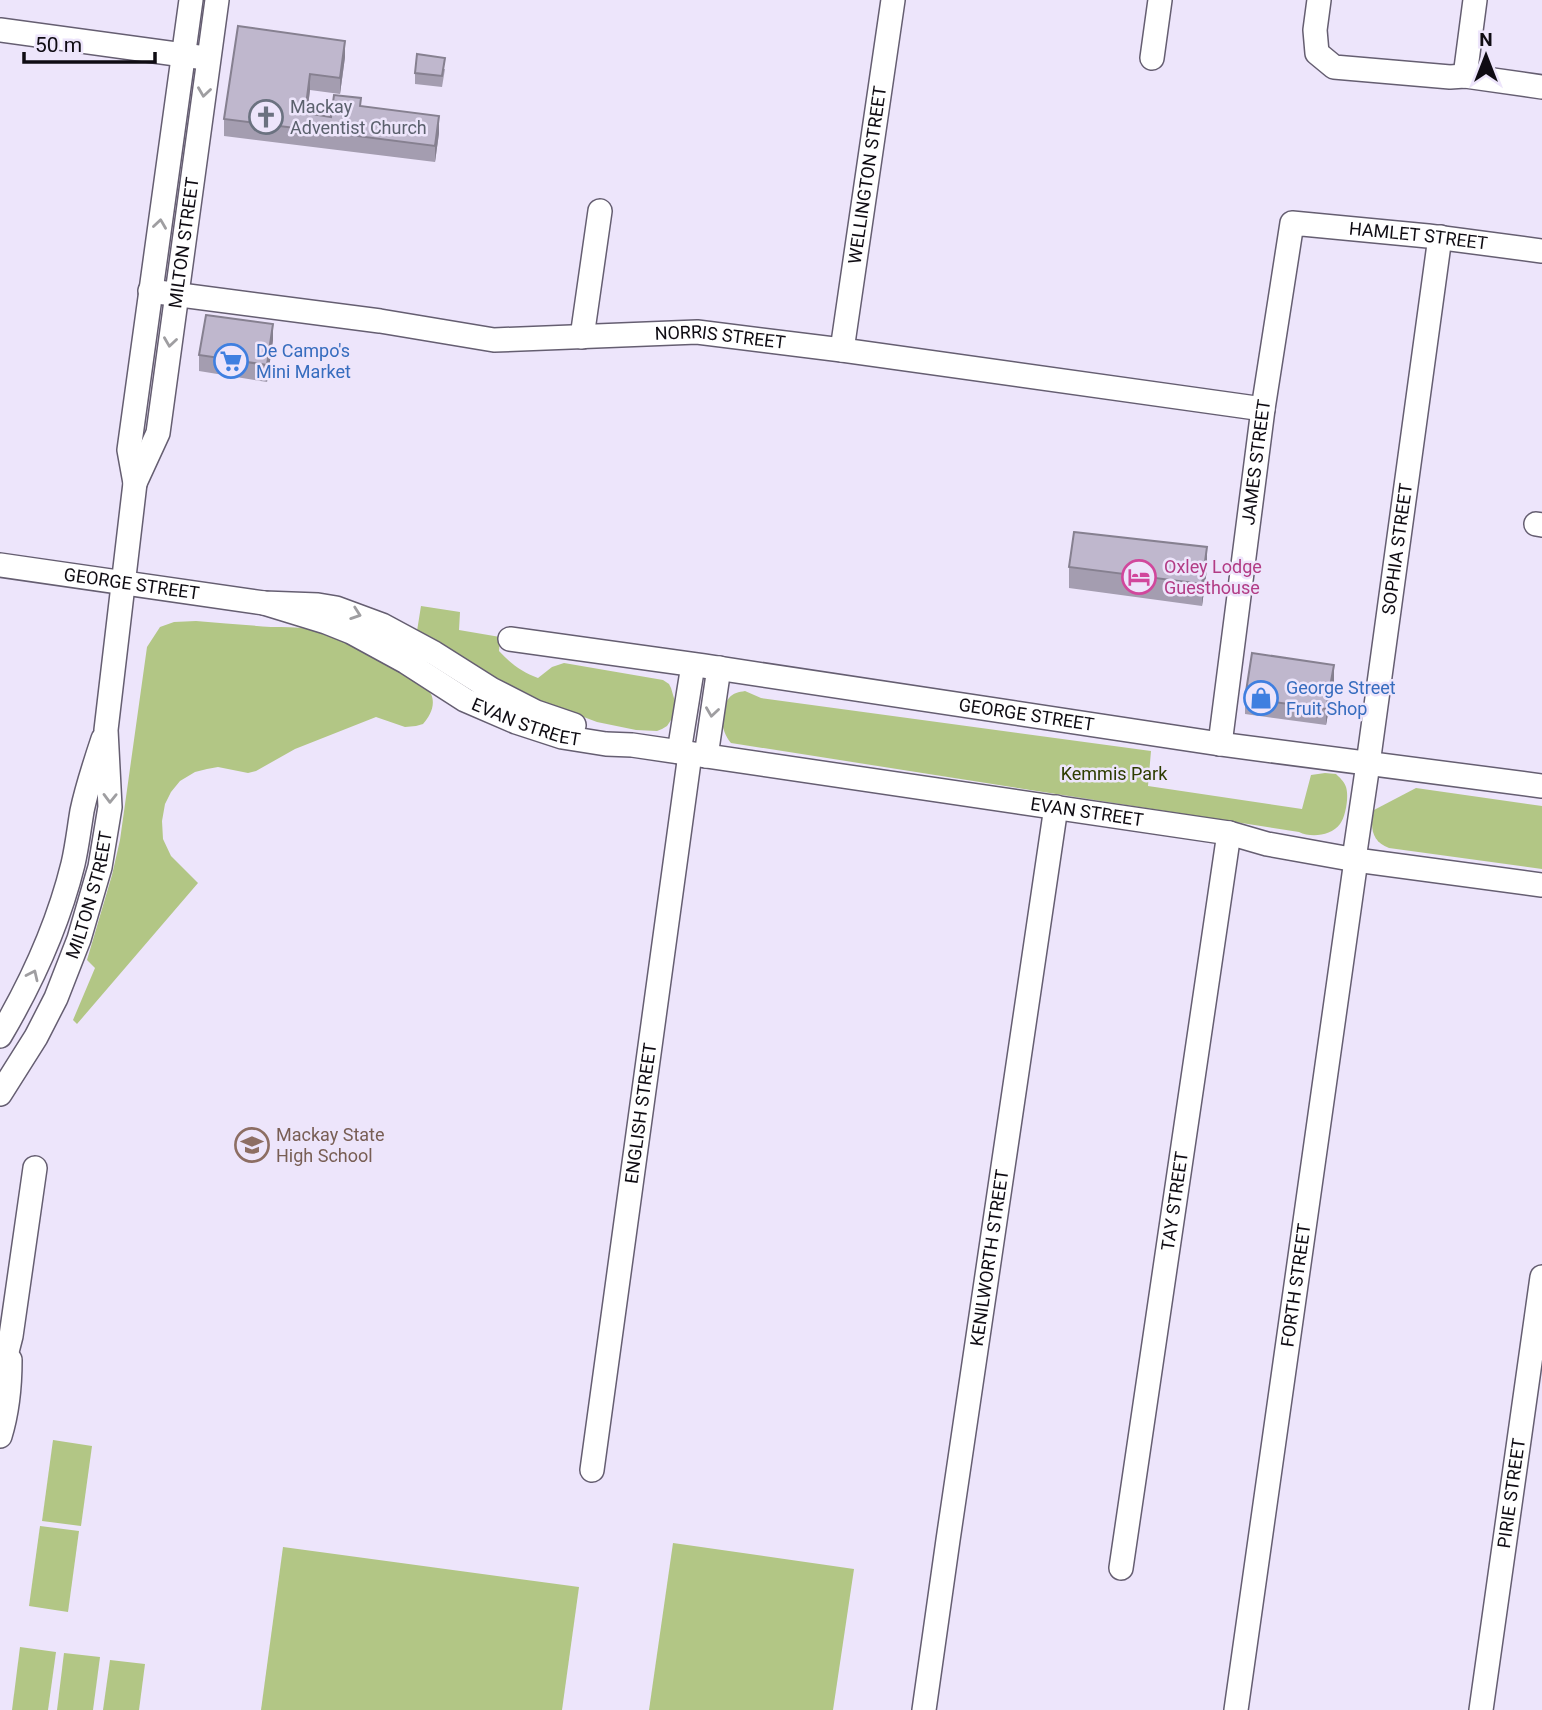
<svg xmlns="http://www.w3.org/2000/svg" width="1542" height="1710" font-family="Roboto,sans-serif">
<style>
.green{fill:#b2c685}
.lines{fill:none;stroke-linecap:round;stroke-linejoin:round}
.minor-casing{stroke:#655e71;stroke-width:26}
.minor{stroke:#fff;stroke-width:23}
.wall{fill:#a49db0}
.shaded-wall{fill:#868090}
.building{fill:#bfb7cd;stroke:#868090;stroke-width:2}
.oneway{stroke:#9f9ea1}
.labels{text-anchor:middle;stroke-width:5;stroke-linejoin:round;paint-order:stroke}
.worship-label{font-size:18px;fill:#5b616d;stroke:#ede5fb;text-anchor:start}
.street-label{font-size:18px;fill:#0f0c13;stroke:#ede5fb}
.shop-label{font-size:18px;fill:#366cbe;stroke:#ede5fb;text-anchor:start}
.hotel-label{font-size:18px;fill:#b23c85;stroke:#ede5fb;text-anchor:start}
.park-label{font-size:18px;fill:#2e3c00;stroke:#ede5fb}
.education-label{font-size:18px;fill:#785e54;stroke:#ede5fb;text-anchor:start}
</style>
<rect width="100%" height="100%" fill="#ede5fb"/>
<g class="green">
<path d="M421,606L460,612L459,630L500,637L499,651C510,663 522,672 538,678L552,667L564,663L663,680L669,684L671,688L676,705L675,714L667,726L662,729L657,731L636,730L597,722L512,690L444,645L417,631Z"/>
<path d="M196,621C221,623 246,625 271,627C283,627 296,627 309,629C330,633 423,676 431,694C436,705 430,716 423,724L416,726L405,727L376,717L295,749L256,771L248,773L218,767L207,769L195,772L180,781L171,792L165,804L162,821L163,839L171,856L198,883L77,1024L73,1020L95,968L87,960L112,875L120,840L147,647L160,627L174,622Z"/>
<path d="M745,691L761,698L1151,751L1148,786L1302,809L1311,775L1325,773L1336,774C1339,777 1344,781 1346,787C1349,796 1346,816 1340,824C1331,836 1311,838 1299,832L731,743C721,732 718,711 729,698C733,693 739,692 745,691Z"/>
<path d="M1416,788L1542,806V869L1389,848C1371,841 1370,827 1374,810Z"/>
<path d="M53,1440L92,1446L81,1526L42,1521Z"/>
<path d="M40,1526L79,1531L68,1612L29,1606Z"/>
<path d="M673,1543L854,1569L833,1710H649Z"/>
<path d="M283,1547L579,1587L562,1710H261Z"/>
<path d="M20,1647L56,1652L48,1710H12Z"/>
<path d="M64,1653L100,1657L93,1710H57Z"/>
<path d="M110,1660L145,1664L139,1710H103Z"/>
</g>
<g class="lines">
<g class="minor-casing">
<g id="minor">
<path d="M1319,0L1315,30L1317,53L1334,67L1450,77L1465,76L1542,87"/>
<path d="M0,30L198,57"/>
<path d="M1152,58L1160,0"/>
<path d="M1465,76L1475,0"/>
<path id="s1" d="M150,291L380,321L494,340L697,332L842,350L1263,409"/>
<path d="M582,337L600,211"/>
<path id="s2" d="M842,350L893,0"/>
<path id="s3" d="M135,483L158,433L217,0"/>
<path d="M1536,524L1542,525"/>
<path id="s4" d="M0,565L264,603L318,605L336,608L382,625L434,653L491,689L536,712L574,725"/>
<path id="s5" d="M264,603L326,622L351,632L406,662L465,700L516,722L562,737L606,744L632,745L1229,833L1267,844L1356,860L1542,885"/>
<path id="s6" d="M510,639L704,666L1220,744L1542,786"/>
<path id="s7" d="M1220,744L1263,409L1292,223L1428,236L1542,251"/>
<path d="M679,752L693,665"/>
<path d="M706,756L719,668"/>
<path id="s8" d="M1354,859L1368,764L1440,237"/>
<path d="M0,1036C32,982 58,925 73,864C77,847 79,829 82,811C87,787 95,763 103,739"/>
<path id="s9" d="M0,1094L36,1037L56,998L79,939L100,867L110,807L106,730L135,483L129,450L191,0"/>
<path d="M0,1379L11,1336L35,1168"/>
<path d="M0,1436C8,1410 10,1387 10,1360"/>
<path id="s10" d="M592,1470L690,754"/>
<path id="s11" d="M1121,1568L1229,833"/>
<path id="s12" d="M924,1710L948,1540L1056,807"/>
<path id="s13" d="M1236,1710L1356,860"/>
<path id="s14" d="M1481,1710L1542,1277"/>
</g>
</g>
<use href="#minor" class="minor"/>
</g>
<g class="wall">
<path d="M238,26L345,57L340,94L310,90L307,114L331,117L361,106L439,133L435,162L224,136V119Z"/>
<path d="M445,69L442,87L415,84V73Z"/>
<path d="M273,340L267,382L199,371V355Z"/>
<path d="M1069,567L1207,569L1202,606L1069,588Z"/>
<path d="M1334,681L1326,725L1245,714V698Z"/>
</g>
<g class="shaded-wall">
<path d="M345,41V57L340,94V78Z"/>
<path d="M310,74V90L305,130V113Z"/>
<path d="M439,116V133L435,162V146Z"/>
<path d="M273,324V340L267,382V365Z"/>
<path d="M1207,547V569L1202,606V584Z"/>
<path d="M1334,665V681L1326,725V709Z"/>
</g>
<g class="building">
<path d="M238,26L345,41L340,78L310,74L305,113L331,117L334,95L361,98L360,106L439,116L435,146L224,119Z"/>
<path d="M417,54L445,58L442,76L415,73Z"/>
<path d="M206,315L273,324L267,365L199,355Z"/>
<path d="M1074,532L1207,547L1202,584L1069,567Z"/>
<path d="M1252,653L1334,665L1326,709L1245,698Z"/>
</g>
<defs><path id="oneway-chevron" d="M-2-3.5L2.5 0L-2 3.5" fill="none" stroke-width="1.6" stroke-linecap="round" stroke-linejoin="round" transform="scale(1.75)"/></defs>
<g class="oneway">
<use href="#oneway-chevron" transform="translate(204 92) rotate(98)"/>
<use href="#oneway-chevron" transform="translate(160 224) rotate(-82)"/>
<use href="#oneway-chevron" transform="translate(170 342) rotate(98)"/>
<use href="#oneway-chevron" transform="translate(356 614) rotate(19)"/>
<use href="#oneway-chevron" transform="translate(712 712) rotate(98)"/>
<use href="#oneway-chevron" transform="translate(110 798) rotate(91)"/>
<use href="#oneway-chevron" transform="translate(33 975) rotate(-65)"/>
</g>
<defs>
<g id="church-ring" transform="scale(1.75)"><circle r="9.5" fill="#ede5fb" stroke="#6b7280" stroke-width="1.5"/><path d="M-1.2-6h2.4v3.5h3.3v2.4h-3.3V6h-2.4V-.1h-3.3v-2.4h3.3Z" fill="#6b7280"/></g>
<g id="supermarket-ring" transform="scale(1.75)"><circle r="9.5" fill="#ede5fb" stroke="#3f7fe0" stroke-width="1.5"/><path d="M-6-5.5h2.5l.6 2H6L4.5 2H-2.5L-4.4-4H-6ZM-1.5 3.2a1.3 1.3 0 1 0 .1 0ZM3 3.2a1.3 1.3 0 1 0 .1 0Z" fill="#3f7fe0"/></g>
<g id="hotel-ring" transform="scale(1.75)"><circle r="9.5" fill="#ede5fb" stroke="#d1479c" stroke-width="1.5"/><path d="M-6-4.5h1.5V1H6V5H4.5V3h-9V5H-6ZM-4 0a1.8 1.8 0 1 1 3.6 0ZM.5 0V-2.5h3Q6-2.5 6 0Z" fill="#d1479c"/></g>
<g id="shop-ring" transform="scale(1.75)"><circle r="9.5" fill="#ede5fb" stroke="#3f7fe0" stroke-width="1.5"/><path d="M-5-2.5h2.3a2.7 3.5 0 0 1 5.4 0H5L5.5 6h-11ZM-1.5-2.5h3a1.5 2.3 0 0 0-3 0Z" fill="#3f7fe0"/></g>
<g id="school-ring" transform="scale(1.75)"><circle r="9.5" fill="#ede5fb" stroke="#8d6e63" stroke-width="1.5"/><path d="M0-5L7-2L0 1L-7-2ZM-4 1L0 2.5L4 1V4Q0 6-4 4Z" fill="#8d6e63"/></g>
</defs>
<g fill-rule="evenodd">
<use href="#church-ring" x="266" y="117"/>
<use href="#supermarket-ring" x="231" y="361"/>
<use href="#hotel-ring" x="1139" y="577"/>
<use href="#shop-ring" x="1261" y="698"/>
<use href="#school-ring" x="252" y="1145"/>
</g>
<g class="labels">
<g class="worship-label">
<text x="290" y="113">Mackay<tspan x="290" dy="21">Adventist Church</tspan></text>
</g>
<g class="street-label">
<text dy="6" stroke="none"><textPath href="#s2" startOffset="177">WELLINGTON STREET</textPath></text>
<text dy="6" stroke="none"><textPath href="#s7" startOffset="653">HAMLET STREET</textPath></text>
<text dy="6" stroke="none"><textPath href="#s3" startOffset="247">MILTON STREET</textPath></text>
<text dy="6" stroke="none"><textPath href="#s1" startOffset="574">NORRIS STREET</textPath></text>
<text dy="6" stroke="none"><textPath href="#s7" startOffset="284">JAMES STREET</textPath></text>
<text dy="6" stroke="none"><textPath href="#s8" startOffset="313">SOPHIA STREET</textPath></text>
<text dy="6" stroke="none"><textPath href="#s4" startOffset="133">GEORGE STREET</textPath></text>
<text dy="6" stroke="none"><textPath href="#s6" startOffset="522">GEORGE STREET</textPath></text>
<text dy="6" stroke="none"><textPath href="#s5" startOffset="290">EVAN STREET</textPath></text>
<text dy="6" stroke="none"><textPath href="#s5" startOffset="859">EVAN STREET</textPath></text>
<text dy="6" stroke="none"><textPath href="#s9" startOffset="220">MILTON STREET</textPath></text>
<text dy="6" stroke="none"><textPath href="#s10" startOffset="360">ENGLISH STREET</textPath></text>
<text dy="6" stroke="none"><textPath href="#s11" startOffset="371">TAY STREET</textPath></text>
<text dy="6" stroke="none"><textPath href="#s12" startOffset="457">KENILWORTH STREET</textPath></text>
<text dy="6" stroke="none"><textPath href="#s13" startOffset="429">FORTH STREET</textPath></text>
<text dy="6" stroke="none"><textPath href="#s14" startOffset="219">PIRIE STREET</textPath></text>
</g>
<g class="shop-label">
<text x="256" y="357">De Campo's<tspan x="256" dy="21">Mini Market</tspan></text>
<text x="1286" y="694">George Street<tspan x="1286" dy="21">Fruit Shop</tspan></text>
</g>
<g class="hotel-label">
<text x="1164" y="573">Oxley Lodge<tspan x="1164" dy="21">Guesthouse</tspan></text>
</g>
<g class="park-label">
<text x="1114" y="780">Kemmis Park</text>
</g>
<g class="education-label">
<text x="276" y="1141">Mackay State<tspan x="276" dy="21">High School</tspan></text>
</g>
</g>
<g transform="translate(1486 56)" stroke="#ede5fb" stroke-width="5" paint-order="stroke">
<path d="M0-5L12 26L0 18L-12 26Z" fill="#0f0c13"/>
<text y="-10" font-size="19" font-weight="bold" text-anchor="middle" fill="#0f0c13">N</text>
</g>
<path d="M24 52v10h131v-10" fill="none" stroke="#0f0c13" stroke-width="3.5"/>
<text x="35" y="52" font-size="21" fill="#0f0c13" stroke="#ede5fb" stroke-width="5" paint-order="stroke">50 m</text>
</svg>
